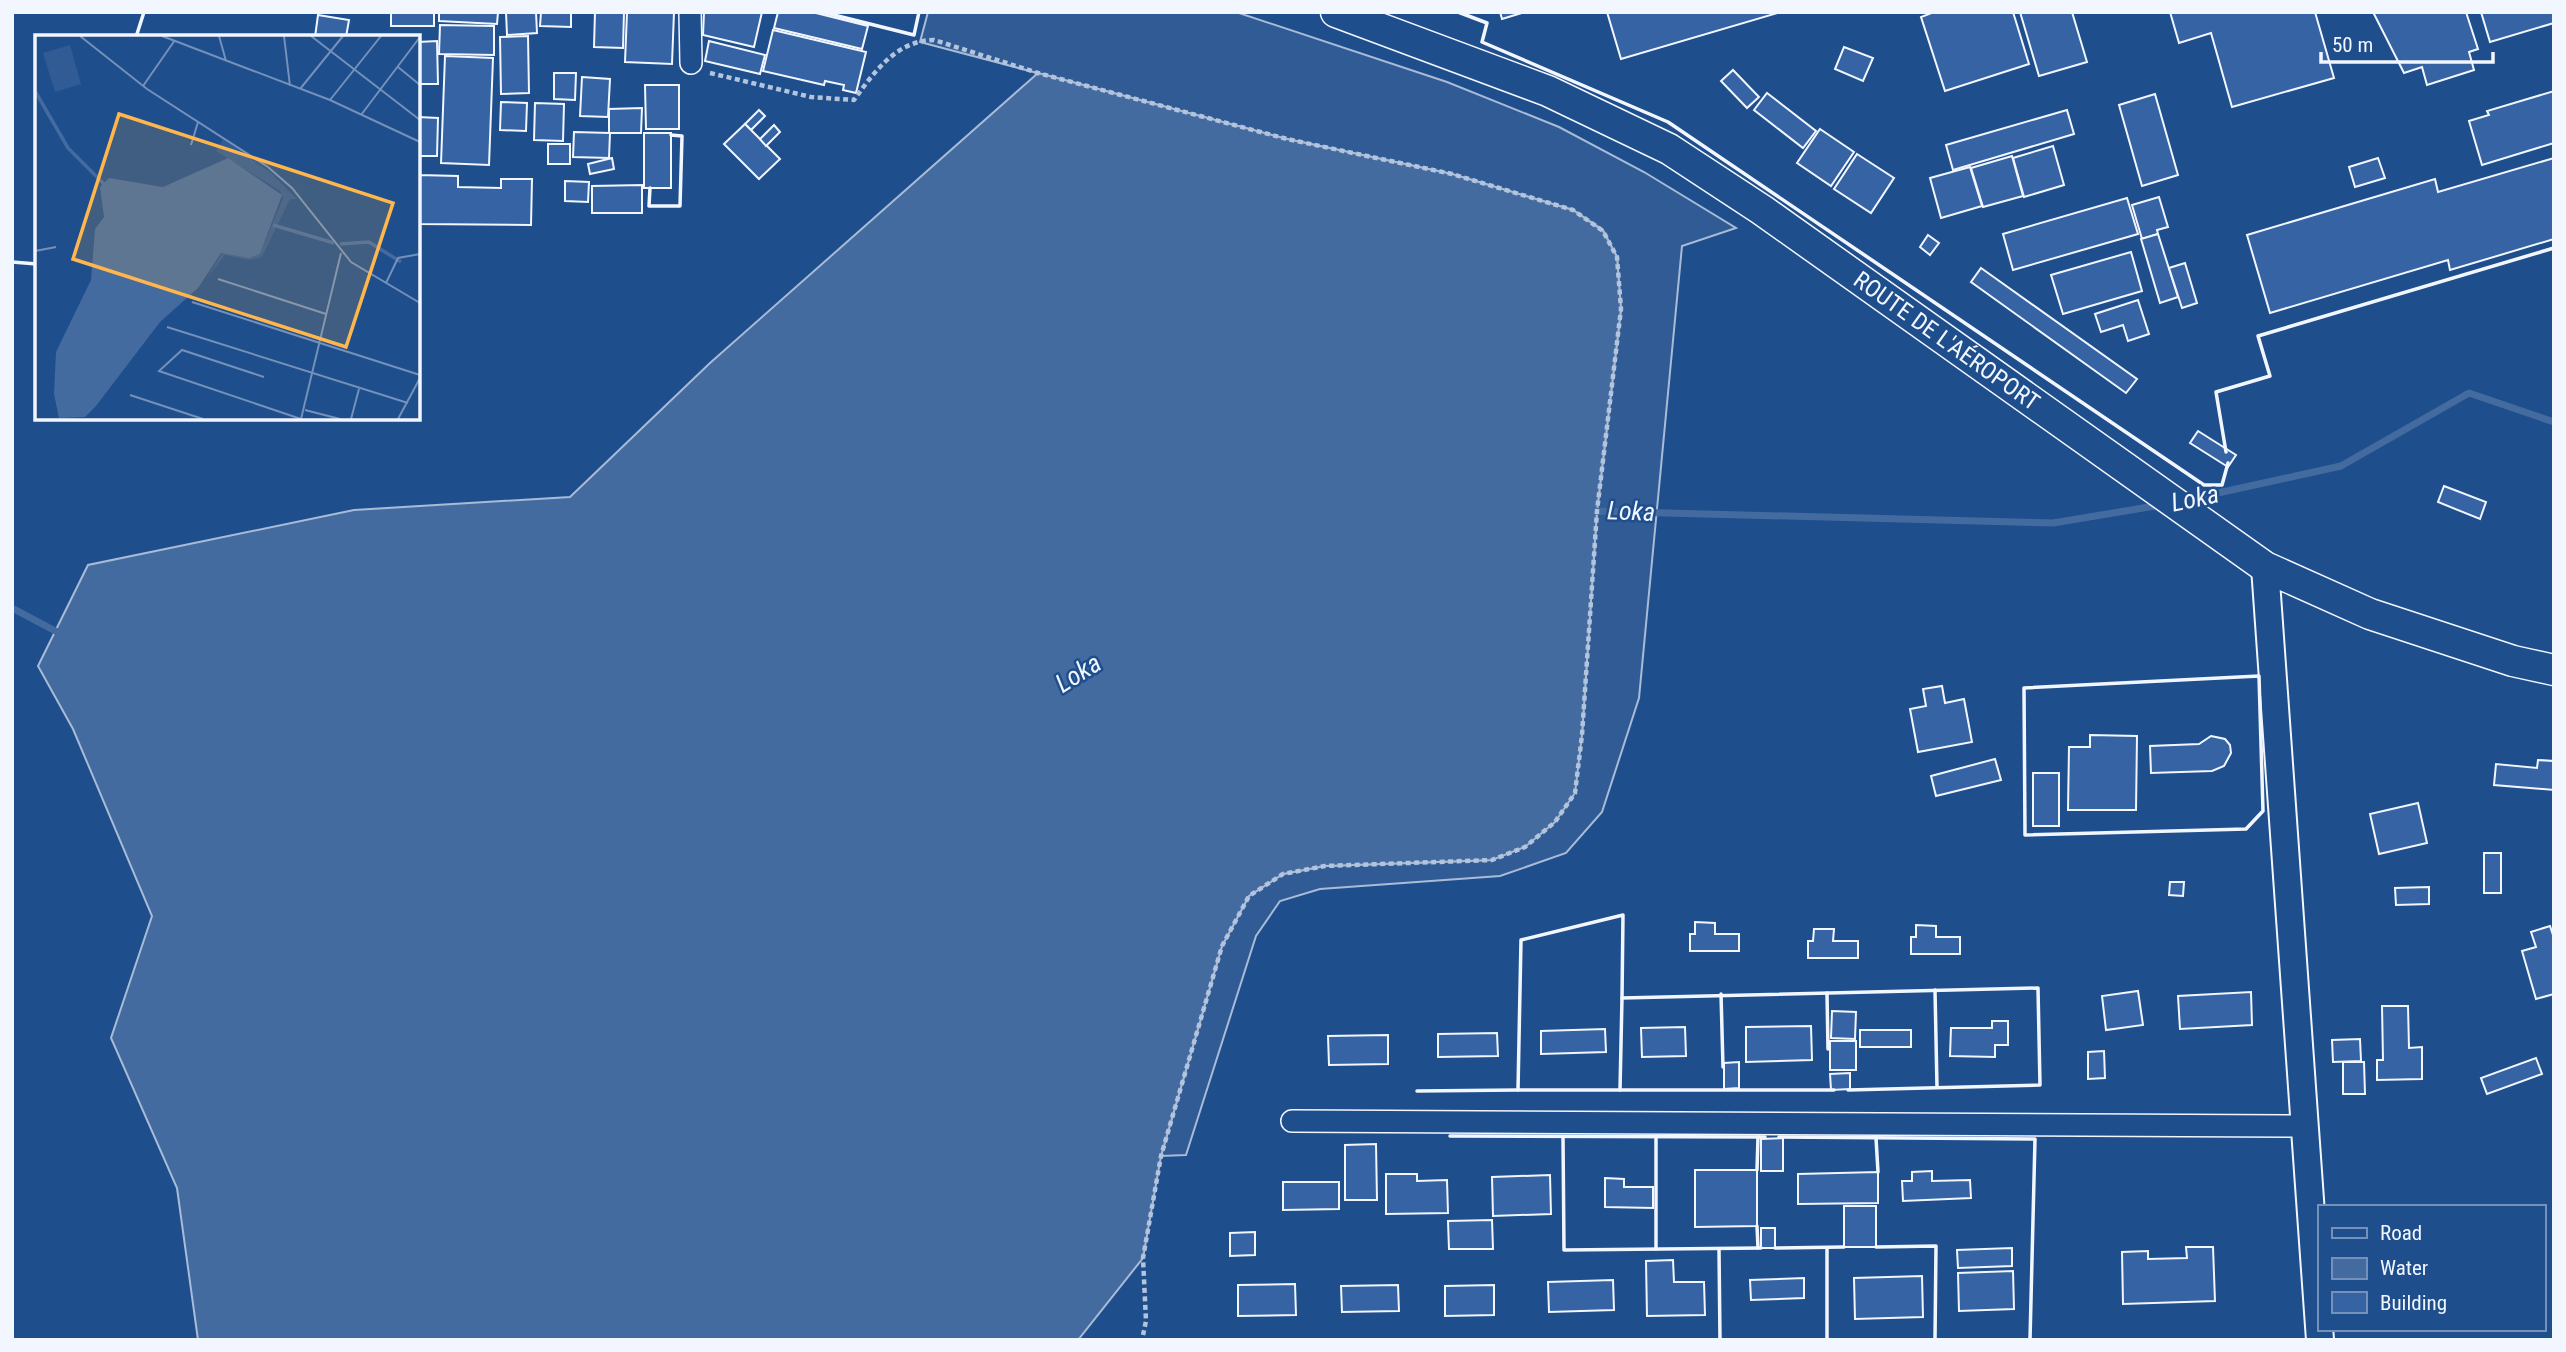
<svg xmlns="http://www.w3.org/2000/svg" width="2566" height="1352" font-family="'Roboto Condensed',sans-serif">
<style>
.built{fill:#305b95;stroke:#a8bbd7;stroke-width:2}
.water{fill:#446ba0;stroke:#a8bbd7;stroke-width:2}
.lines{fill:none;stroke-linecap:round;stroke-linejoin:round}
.stream{stroke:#446ba0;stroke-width:7}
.building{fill:#3563a3;stroke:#f2f6ff;stroke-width:2}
.minor-casing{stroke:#f2f6ff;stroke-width:24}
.tertiary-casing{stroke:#f2f6ff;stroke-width:30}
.secondary-casing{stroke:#f2f6ff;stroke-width:33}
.path{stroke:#b3c4dc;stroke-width:4.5;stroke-dasharray:5 3.5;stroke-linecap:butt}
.minor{stroke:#1f4e8c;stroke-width:21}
.tertiary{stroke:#1f4e8c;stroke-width:26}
.secondary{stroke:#1f4e8c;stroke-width:30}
.wall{stroke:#f2f6ff;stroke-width:3.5}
.labels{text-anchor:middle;stroke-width:5;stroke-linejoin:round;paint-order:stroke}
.street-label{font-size:24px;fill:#f2f6ff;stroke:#1f4e8c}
.water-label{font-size:26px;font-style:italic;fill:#f2f6ff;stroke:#1f4e8c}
.inset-river{fill:none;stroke:#446ba0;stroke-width:3.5}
.inset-road{fill:none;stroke:#7391ba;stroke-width:2}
.view{fill:#ffb74d;fill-opacity:0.15;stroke:#ffb74d;stroke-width:3.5}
.inset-edge{fill:none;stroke:#f2f6ff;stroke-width:3.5}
</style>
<rect width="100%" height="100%" fill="#1f4e8c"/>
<path class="built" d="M928,12H1236L1447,82L1559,127L1644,172L1736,228L1682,246L1639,698L1602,812L1566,853L1500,876L1320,889L1280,901L1256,936L1186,1155L1161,1156L1222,946L1249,896L1283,874L1325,866L1492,860L1582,735L1597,511L1621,309L1617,257L1603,230L1573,210L1452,174L1287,139L920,42Z"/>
<path class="water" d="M1038,73L1287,139L1452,174L1573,210L1603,231L1617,257L1621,309L1597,511L1582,735L1575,793L1555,822L1525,847L1492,860L1325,866L1283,874L1249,896L1222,946L1161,1156L1143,1258L1078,1340H198L177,1188L111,1038L152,916L73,729L38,666L88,565L354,510L570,497L710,363Z"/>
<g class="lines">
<g class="stream">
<path d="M2186,500L2341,466L2469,393L2554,422"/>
<path d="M1590,511L2053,523L2161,505"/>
<path d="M12,608L61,634"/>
</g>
</g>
<g class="building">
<rect x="391" y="12" width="43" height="14"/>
<path d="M439,12H498L497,24L439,21Z"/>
<path d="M506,12H536L537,33L507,35Z"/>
<path d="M541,12H571V27L540,26Z"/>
<path d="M595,12H624L623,48L594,47Z"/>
<path d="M627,12H674L672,64L625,62Z"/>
<path d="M704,12H762L754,47L703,35Z"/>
<path d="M778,12H812L868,26L862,49L774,28Z"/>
<path d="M1500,12H1525L1502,19Z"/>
<path d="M1607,12H1781L1621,59Z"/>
<path d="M1934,12H2013L2029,64L1945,91L1921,17Z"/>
<path d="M2020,12H2072L2087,62L2039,76Z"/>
<path d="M2170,12H2315L2334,78L2232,107L2211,33L2179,43Z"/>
<path d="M2373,12H2466L2478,49L2469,52L2474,70L2427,85L2422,67L2404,73Z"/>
<path d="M2481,12H2554V23L2490,42Z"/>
<path d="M318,15L349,20L346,37H315Z"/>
<path d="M440,25L494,26V55L439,54Z"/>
<path d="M773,30L866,52L856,93L843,90L844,85L825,81L824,85L763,71Z"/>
<path d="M528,36L529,93L501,94L500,37Z"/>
<path d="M437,41L438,84H418V42Z"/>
<path d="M709,41L765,55L760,74L705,61Z"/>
<path d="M1844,47L1873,58L1863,81L1835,69Z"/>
<path d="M445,56L493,58L489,165L441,163Z"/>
<path d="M1733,70L1759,97L1747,108L1721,81Z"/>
<path d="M554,73H576L575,100L554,99Z"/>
<path d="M582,77L610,79L608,117L580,116Z"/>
<path d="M645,85H679V129H646Z"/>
<path d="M2554,91V143L2482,165L2469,121L2489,115L2487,111Z"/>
<path d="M1767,93L1816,131L1803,148L1754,110Z"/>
<path d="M2155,94L2178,175L2142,186L2119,105Z"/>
<path d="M501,102L527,103L526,131L500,130Z"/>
<path d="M535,103L564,104L563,141L534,140Z"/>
<path d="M642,108L641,133H609V109Z"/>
<path d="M759,110L765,116L751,130L745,124Z"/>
<path d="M2067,110L2074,134L1953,170L1946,145Z"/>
<path d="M418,117L438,118L437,156H418Z"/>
<path d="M745,124L780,159L759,179L724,144Z"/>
<path d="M774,125L780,132L766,146L760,139Z"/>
<path d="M1820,129L1854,152L1831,186L1797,163Z"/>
<path d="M574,132L610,133L609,158L573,157Z"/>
<rect x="644" y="133" width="27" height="55"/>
<rect x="548" y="144" width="22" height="20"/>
<path d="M2053,146L2064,185L2024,197L2013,158Z"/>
<path d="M1857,154L1894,178L1871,213L1834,189Z"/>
<path d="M2012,156L2023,196L1983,207L1971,168Z"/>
<path d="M612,158L614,169L590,174L588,164Z"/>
<path d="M2378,158L2385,178L2355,187L2349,167Z"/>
<path d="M2554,158V239L2450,270L2448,260L2270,313L2247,235L2435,179L2438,192Z"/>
<path d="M418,162L419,175L458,176V187L501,188V179H532L531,225L418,224Z"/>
<path d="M1970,167L1982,206L1941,218L1930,178Z"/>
<path d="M565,181L589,182L588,202L565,201Z"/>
<path d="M642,185V213H592V186Z"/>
<path d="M2159,197L2168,227L2157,230L2158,234L2142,239L2132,205Z"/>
<path d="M2127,198L2138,234L2013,270L2003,234Z"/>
<path d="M2158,234L2178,297L2160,303L2141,239Z"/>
<path d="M1928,235L1939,243L1930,255L1920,247Z"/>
<path d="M2131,252L2142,291L2063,314L2051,275Z"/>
<path d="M2185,263L2197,303L2182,308L2169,268Z"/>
<path d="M1981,268L2137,379L2126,393L1971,282Z"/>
<path d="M2138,300L2149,334L2128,341L2123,325L2101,332L2095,314Z"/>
<path d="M2198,431L2236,455L2228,467L2190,443Z"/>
<path d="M2444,486L2486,502L2480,519L2438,502Z"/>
<path d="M1942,686L1945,703L1964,699L1972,742L1918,752L1910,709L1926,706L1923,689Z"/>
<path d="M2090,735L2137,736L2136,810H2068L2069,747H2090Z"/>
<path d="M2211,736L2225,739L2230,745L2231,753L2224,766L2212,771L2151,773L2150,746L2199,744Z"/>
<path d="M1995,759L2001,780L1936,796L1931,776Z"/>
<path d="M2538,760L2554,761V790L2494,785L2496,764L2537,768Z"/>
<rect x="2033" y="773" width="26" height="53"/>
<path d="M2418,803L2427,843L2379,854L2370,814Z"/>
<rect x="2484" y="853" width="17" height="40"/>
<path d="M2170,882H2184L2183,896L2169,895Z"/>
<path d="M2429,887V904L2396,905L2395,888Z"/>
<path d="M1695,922L1715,923V934H1739V951H1690V934H1695Z"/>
<path d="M1916,925L1936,926V937H1960V954H1911V937H1916Z"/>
<path d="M2550,926L2554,938V994L2536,999L2522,951L2536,947L2531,932Z"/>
<path d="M1814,929H1834L1833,941H1858V958H1808V941H1813Z"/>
<path d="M2138,991L2143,1025L2106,1030L2102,996Z"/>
<path d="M2251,992L2252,1025L2180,1029L2178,996Z"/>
<path d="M2382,1006H2408L2409,1048L2422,1047V1079L2377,1080V1060H2383Z"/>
<path d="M1832,1011L1856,1012L1855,1039L1831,1038Z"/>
<path d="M1992,1021H2008V1045H1995V1057L1950,1056L1951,1028H1992Z"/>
<path d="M1811,1026L1812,1060L1746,1062V1027Z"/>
<path d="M1685,1027L1686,1056L1642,1057L1641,1028Z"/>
<path d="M1605,1029L1606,1052L1541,1054V1031Z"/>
<rect x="1860" y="1030" width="51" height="17"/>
<path d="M1497,1033L1498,1056L1438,1057V1034Z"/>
<path d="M1388,1035V1064L1329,1065L1328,1036Z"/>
<path d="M2360,1039L2361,1061L2333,1062L2332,1040Z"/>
<rect x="1830" y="1041" width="26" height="29"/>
<path d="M2104,1051L2105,1078L2088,1079V1052Z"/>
<path d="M2536,1058L2542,1074L2487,1094L2481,1078Z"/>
<path d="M1739,1062V1088L1724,1089V1063Z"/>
<path d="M2343,1062H2364L2365,1094H2343Z"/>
<path d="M1850,1073V1089L1831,1090L1830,1074Z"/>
<path d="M1783,1138V1171H1761V1139Z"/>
<path d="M1376,1144L1377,1200H1345V1145Z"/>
<path d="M1695,1170H1757V1226L1695,1227Z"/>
<path d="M1932,1171V1181L1970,1180L1971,1198L1903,1201L1902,1181H1912V1172Z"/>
<path d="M1878,1172V1203L1798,1204V1174Z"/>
<path d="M1386,1174H1417V1181L1447,1180L1448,1213L1386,1214Z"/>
<path d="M1550,1175L1551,1214L1493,1216L1492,1177Z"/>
<path d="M1605,1178L1624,1179V1187H1653V1208L1605,1207Z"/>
<path d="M1283,1182H1339V1209L1283,1210Z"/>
<rect x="1844" y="1206" width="32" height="41"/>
<path d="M1492,1220L1493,1249H1449L1448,1221Z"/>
<rect x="1761" y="1228" width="14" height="20"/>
<path d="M1255,1232V1255L1230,1256V1233Z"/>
<path d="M2186,1247H2213L2215,1301L2123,1304L2122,1252L2148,1251V1259L2187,1258Z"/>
<path d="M2012,1248V1266L1958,1268L1957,1250Z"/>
<path d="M1673,1260L1674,1282H1704L1705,1315L1647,1316L1646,1261Z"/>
<path d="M2013,1271L2014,1309L1959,1311L1958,1273Z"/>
<path d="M1922,1276L1923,1317L1855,1319L1854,1278Z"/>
<path d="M1804,1278V1298L1751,1300L1750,1280Z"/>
<path d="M1613,1280L1614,1310L1549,1312L1548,1282Z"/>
<path d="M1295,1284L1296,1315L1238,1316V1285Z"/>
<path d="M1398,1285L1399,1311L1342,1312L1341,1286Z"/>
<path d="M1494,1285V1315L1445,1316V1286Z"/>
</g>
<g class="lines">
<g class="minor-casing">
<g id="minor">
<path d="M690,12L691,63"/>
<path d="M1292,1121L2303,1126"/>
</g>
</g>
<g class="tertiary-casing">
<path id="tertiary" d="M2265,567L2320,1340"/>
</g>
<g class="secondary-casing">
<g id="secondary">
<path id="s1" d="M1336,12L1548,91L1669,149L1762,210L2265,567L2370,614L2513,661L2554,670"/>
</g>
</g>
<path class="path" d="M710,73L811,97L854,100C874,72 897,40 934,40L1038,73L1287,139L1452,174L1573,210L1603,231L1617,257L1621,309L1597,511L1582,735L1575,793L1555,822L1525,847L1492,860L1325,866L1283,874L1249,896L1222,946L1161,1156L1143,1258L1146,1321L1142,1340"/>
<use href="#minor" class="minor"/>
<use href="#tertiary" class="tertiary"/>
<use href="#secondary" class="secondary"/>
<g class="wall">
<path d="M822,12L914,35L919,12"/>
<path d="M1458,12L1487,23L1482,42L1668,122L2204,485H2222L2228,463"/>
<path d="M136,37L144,12"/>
<path d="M650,188L649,206H680L682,136L671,135"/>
<path d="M12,262L37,264"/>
<path d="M2226,452L2216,392L2270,376L2258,336L2554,248"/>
<path d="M2259,676L2263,811L2246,829L2025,835L2024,688Z"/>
<path d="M1935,990L1937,1087"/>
<path d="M1827,993L1828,1049"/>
<path d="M1721,994L1723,1067"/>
<path d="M1622,998L1623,915L1521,940L1518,1090H1834"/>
<path d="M1620,1090L1622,998L2038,988L2040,1085L1848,1090"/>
<path d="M1417,1091L1518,1090"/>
<path d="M1450,1136L1765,1137"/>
<path d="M1563,1137L1564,1250L1761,1248"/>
<path d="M1656,1137V1249"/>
<path d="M1779,1137L2035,1139L2030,1340"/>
<path d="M1876,1138L1878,1172"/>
<path d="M1757,1170L1758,1137"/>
<path d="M1757,1226L1758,1248"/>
<path d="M1876,1247L1936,1246L1935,1340"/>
<path d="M1775,1248L1844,1247"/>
<path d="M1827,1248V1340"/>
<path d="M1719,1249L1720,1340"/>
</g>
</g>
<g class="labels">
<g class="street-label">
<text dy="8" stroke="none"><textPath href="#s1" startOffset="698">ROUTE DE L'AÉROPORT</textPath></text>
</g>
<g class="water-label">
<text transform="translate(2195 498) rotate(-12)" y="9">Loka</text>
<text transform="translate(1631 511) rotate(2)" y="9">Loka</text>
<text transform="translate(1078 673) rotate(-32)" y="9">Loka</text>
</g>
</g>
<g transform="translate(35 35)">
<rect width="385" height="385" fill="#1f4e8c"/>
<path d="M35,10L46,49L20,57L8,18ZM188,104L236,138L262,164H255L227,222L214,225L190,220L171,244L187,218L214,223L225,219L248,163L245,156L181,116Z" fill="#305b95"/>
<path d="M193,123L247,160L225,219L214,223L186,218L163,253L125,287L61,371L50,382L24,383L19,359L21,317L56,245L60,194L69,182L65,152L74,143L128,152Z" fill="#446ba0"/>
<path class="inset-river" d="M0,56L33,113L69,149M238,190L299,208M305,209L334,207L366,227"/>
<path class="inset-road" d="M45,1L112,54L233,132L257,153L316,227L385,268M127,1L295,65L385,107M184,1L191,26M249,1L255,51M276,1L385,85M363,32L385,50M108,51L140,5M265,54L308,1M295,65L346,1M326,80L385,2M156,110L163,87M0,216L21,212M183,244L291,279M351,248L363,223L385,219M157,267L385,340M132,292L373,368M229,342L147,315L124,336L266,384M95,360L168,384M270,375L305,384M266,384L306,218M316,384L324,354M363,384L385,343"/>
<path class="view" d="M84,79L358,168L311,312L38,224Z"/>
<rect width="385" height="385" class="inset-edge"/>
</g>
<rect width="2566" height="1352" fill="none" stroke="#f2f6ff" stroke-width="28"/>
<rect x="2318" y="1205" width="228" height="126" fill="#1f4e8c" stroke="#7391ba" stroke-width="2"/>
<rect x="2332" y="1228" width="35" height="10" fill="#1f4e8c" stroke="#7391ba" stroke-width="2"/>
<text x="2380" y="1240" font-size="21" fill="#f2f6ff">Road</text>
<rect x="2332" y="1258" width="35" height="21" fill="#446ba0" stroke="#7391ba" stroke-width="2"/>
<text x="2380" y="1275" font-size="21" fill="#f2f6ff">Water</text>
<rect x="2332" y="1292" width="35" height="21" fill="#3563a3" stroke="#7391ba" stroke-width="2"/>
<text x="2380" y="1310" font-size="21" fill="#f2f6ff">Building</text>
<path d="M2321 52v10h172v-10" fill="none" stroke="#f2f6ff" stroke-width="3.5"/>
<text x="2332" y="52" font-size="21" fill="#f2f6ff" stroke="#1f4e8c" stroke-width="5" paint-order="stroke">50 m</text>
</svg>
